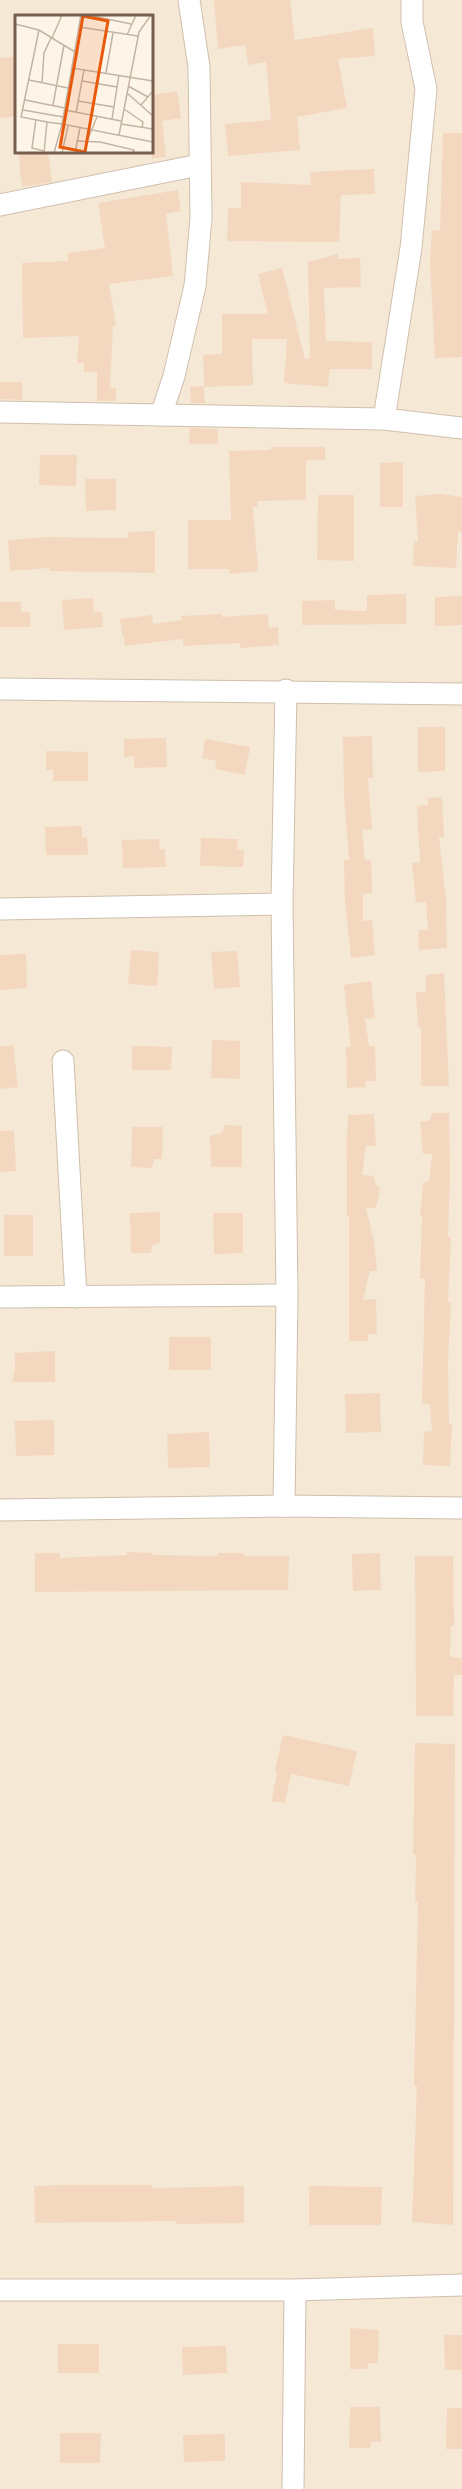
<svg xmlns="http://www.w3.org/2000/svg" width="462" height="2489" font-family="'Exo 2',sans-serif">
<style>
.residential{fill:#f5e9d6;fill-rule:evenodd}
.building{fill:#f3d7bf}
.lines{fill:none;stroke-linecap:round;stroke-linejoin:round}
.minor-casing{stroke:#cfbfad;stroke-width:23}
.minor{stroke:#fff;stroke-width:21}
.inset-road{fill:none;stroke:#c4b4a4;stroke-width:1.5}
.view{fill:#e8590c;fill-opacity:0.15;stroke:#e8590c;stroke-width:3}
.inset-edge{fill:none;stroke:#785e4b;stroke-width:3}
</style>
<rect width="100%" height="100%" fill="#fdf6e8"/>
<path class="residential" d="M0,0H462V2489H0ZM16,16H152V152H16Z"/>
<g class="building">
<path d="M214,0H290L295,40L373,28L375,56L338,59L347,108L297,117L300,150L228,156L225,124L271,120L266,62L248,65L245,45L218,49Z"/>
<path d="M16,56V116L0,118V58Z"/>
<path d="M177,91L181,118L162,121L166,157L152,159V112H154L152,95Z"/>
<path d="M443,133H462V357L435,358L430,262L432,230L440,231Z"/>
<path d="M19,152H48L52,182L23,187L20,172Z"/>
<path d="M374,169L375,194L341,195L339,242L227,241L228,208H241V182L311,185L310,172Z"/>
<path d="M178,190L181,211L166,214L173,276L109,284L116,326H113L110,388H116V401H97V372H84V363H77L79,336L23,338L22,263L68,261L67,253L105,248L98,203Z"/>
<path d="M338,254V259L360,258L361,287L324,288L326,341L372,342V369H330L328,387L284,383L287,339H252L253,385L204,387L203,355L222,354V314H268L258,274L282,268L305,359L310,358L308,262Z"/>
<path d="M0,382H22V400L0,399Z"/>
<path d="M204,386L205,403H191L190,387Z"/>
<path d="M190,428L218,429V444H189Z"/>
<path d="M271,447H325V460H306V500L257,501V507H253L258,571L230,574L229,569H188V520H231L229,451L271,450Z"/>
<path d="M40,455H77L76,486L39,485Z"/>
<path d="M403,462V507H380V463Z"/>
<path d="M85,479H116V510L86,511Z"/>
<path d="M441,494L462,497V532L458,531L456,568L413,566L414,541H418L415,496Z"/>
<path d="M318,495H354V561L317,560Z"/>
<path d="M155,531V573L49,571V568L10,571L8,540L46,537L128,538V532Z"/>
<path d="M406,594V624L302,625V601L335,600V610L367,611V595Z"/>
<path d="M462,596V625L435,626V597Z"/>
<path d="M93,598L94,612H102L103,627L64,630L62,600Z"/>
<path d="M0,602H21V612H30V627H0Z"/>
<path d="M222,614V617L268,614L269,628L278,627L279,645L240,648V643L183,646V639L125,646L123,634H122L120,619L152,615L153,624L182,620L181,616Z"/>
<path d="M418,727H445V771L418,772Z"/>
<path d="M372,736L373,778H368L372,829L362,830L365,860H371L372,893L363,894V921L372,920L375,955L351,958L345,902L344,860H349L344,795L343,737Z"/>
<path d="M166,738L167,767L134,768V756L124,757V739Z"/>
<path d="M205,739L250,747L245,775L215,769L216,761L202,758Z"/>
<path d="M46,751L88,752V781H53L54,770H46Z"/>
<path d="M442,797L444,837H439L446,900L447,948L419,950L418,930H428L426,902L416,903L412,863L420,862L417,806L428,805L427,798Z"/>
<path d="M82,826V838L87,837L88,855H46L45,827Z"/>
<path d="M201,838L238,839L237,850H244L243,867L200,866Z"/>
<path d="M159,839L160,849H165L166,867L123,868L122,840Z"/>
<path d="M131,950L159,952L157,986L128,984Z"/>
<path d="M237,951L240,987L214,989L211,952Z"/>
<path d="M26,954L27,988L0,990V955Z"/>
<path d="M444,973L449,1086H421V1028H418L416,992H426V975Z"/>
<path d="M371,981L375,1018L365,1019L369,1046H375L376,1081H365L366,1087L347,1088L346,1047H351L344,985Z"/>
<path d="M212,1040L240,1041V1079L211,1078Z"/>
<path d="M13,1045L18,1087L0,1089V1047Z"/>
<path d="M132,1046L172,1047L171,1070H132Z"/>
<path d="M432,1113H449L450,1174L448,1237H451L448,1301L451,1302L448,1362L449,1424H452L450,1466L423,1465L424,1432L432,1431L430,1404H422L425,1279H420L422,1216H420L423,1183L429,1181L432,1154H423L420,1122L430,1120Z"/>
<path d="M374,1114L376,1146H366L362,1175L374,1176L376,1185L380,1188L376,1208H366L374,1241L377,1271H370L363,1300L376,1299L377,1334H368V1341H349V1216H347V1154H346L348,1115Z"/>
<path d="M225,1125L242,1126V1167H211L210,1136L222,1133Z"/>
<path d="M132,1127H163L162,1159H154L152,1168L131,1167Z"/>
<path d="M14,1130L16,1171L0,1172V1131Z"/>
<path d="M160,1212V1242L152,1246L151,1253H131L130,1213Z"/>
<path d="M213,1213H243V1253L214,1254Z"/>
<rect x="4" y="1215" width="29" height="41"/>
<rect x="169" y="1337" width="42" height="33"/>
<path d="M55,1351V1382H12L15,1368V1353Z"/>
<path d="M380,1393L381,1432L346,1433L345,1394Z"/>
<path d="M54,1420V1455L16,1456L15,1421Z"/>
<path d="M209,1432L210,1467L168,1468L167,1434Z"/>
<path d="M127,1552L153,1553V1555L218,1556V1553H244V1556H289L288,1590L35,1592V1553H60V1558L127,1555Z"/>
<path d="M380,1553L381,1590L353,1591L352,1554Z"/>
<path d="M415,1556H453L454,1626H451L450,1657L462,1658V1675H454L453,1716H416Z"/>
<path d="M283,1735L357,1751L349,1786L291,1774L285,1803L272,1801L277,1771L275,1770Z"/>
<path d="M415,1743L455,1744L453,2225L412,2222L417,2086H414L418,1902H415L416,1855H413Z"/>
<path d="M60,2185H152V2188L244,2186V2223L176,2224V2221L35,2223L34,2186Z"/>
<path d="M309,2186L382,2187L381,2225H309Z"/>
<path d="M350,2328L379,2330L378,2363H369L367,2369H350Z"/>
<path d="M444,2335H462V2370H445Z"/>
<rect x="58" y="2344" width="41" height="29"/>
<path d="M226,2346L227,2373L183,2375L182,2347Z"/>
<path d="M350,2407H380L381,2442L372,2441L370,2448H349Z"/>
<path d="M447,2408H462V2449H446Z"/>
<path d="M60,2433H101L100,2463H60Z"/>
<path d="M225,2434V2461L184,2462L183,2435Z"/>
</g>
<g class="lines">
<g class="minor-casing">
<g id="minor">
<path d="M0,205L199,165"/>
<path d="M0,412L384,419L462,428"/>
<path d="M161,415L174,376L195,286L201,218L199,67L189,0"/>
<path d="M384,419L411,248L426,89L412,22V0"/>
<path d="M0,689L462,694"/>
<path d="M0,909L282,904"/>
<path d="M63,1061L76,1297"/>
<path d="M0,1297L287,1295"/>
<path d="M284,1506L287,1295L282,904L286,690"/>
<path d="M0,1510L284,1506L462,1508"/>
<path d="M0,2290H295L462,2285"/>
<path d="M293,2489L295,2290"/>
</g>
</g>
<use href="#minor" class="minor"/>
</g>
<g transform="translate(15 15)">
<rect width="138" height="138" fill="#fdf6e8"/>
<path class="inset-road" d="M66,0L47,109L138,127M78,1L116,9M0,9L24,15M64,12L123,21M112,20L121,0M37,23L47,0M57,53L138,66M91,58L98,18M14,65L53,73M67,66L102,72M27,68L29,38L36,23M113,71L133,82M112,78L138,101M10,85L50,93M63,86L99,92M38,90L49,30M126,90L138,76M109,94L128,107L127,113M8,95L48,102M50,95L106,106M61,98L69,55M21,104L17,133L29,136M97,104L104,60M32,107L6,102L24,15L60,37M106,109L138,114M104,120L124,17L136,0M61,126L85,127L119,135L118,138M72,126L82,102M60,137L79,138M29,138L32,107L47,109L39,138M47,138L53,111M60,138L65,113"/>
<path class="view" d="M68,1L93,6L70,137L45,132Z"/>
<rect width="138" height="138" class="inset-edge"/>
</g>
</svg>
